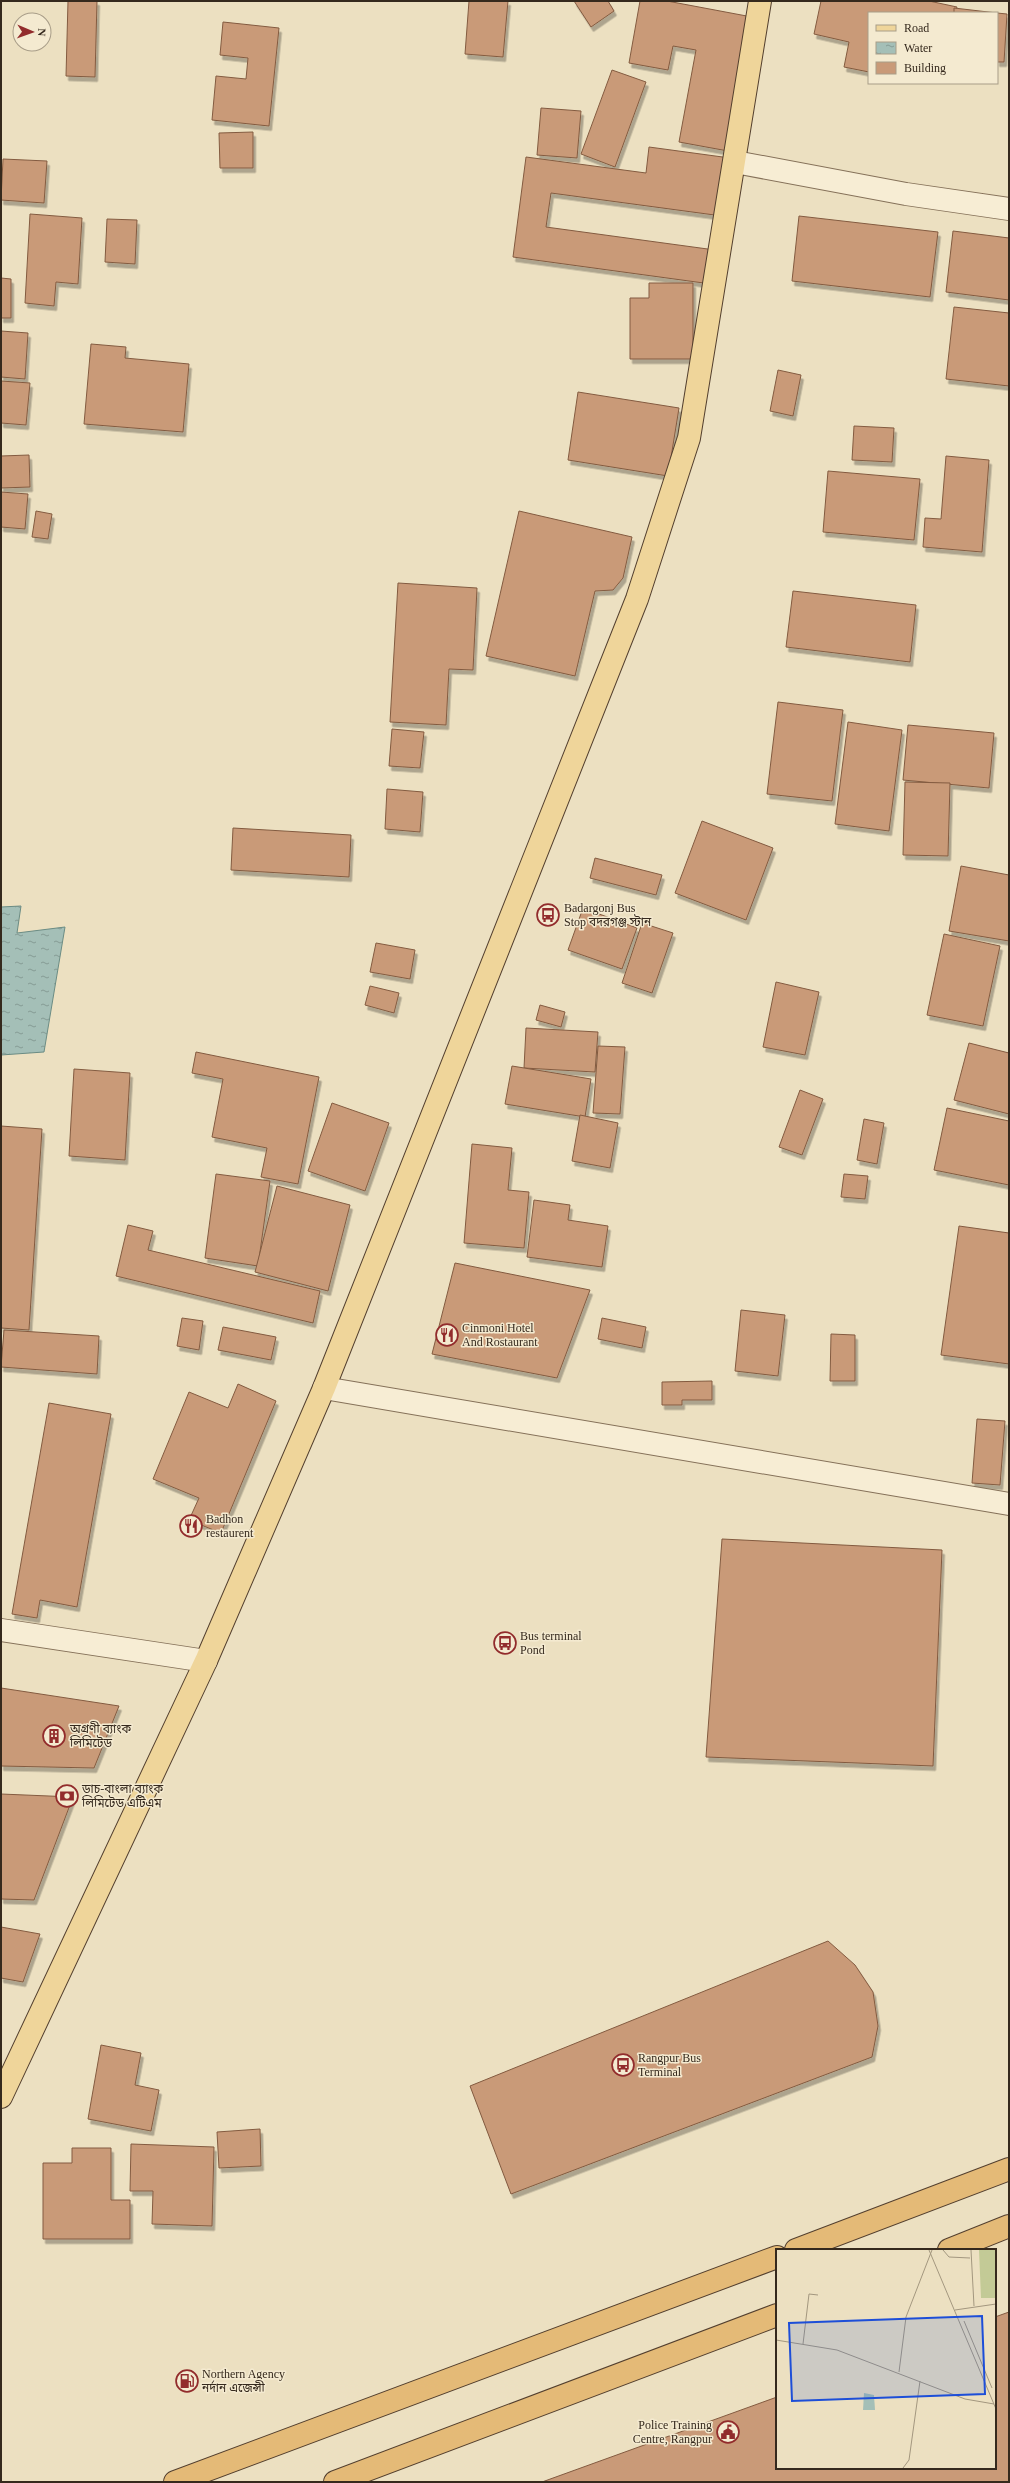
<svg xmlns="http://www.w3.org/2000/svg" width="1010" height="2483" font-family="'Times New Roman','Noto Sans Bengali',serif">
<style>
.water{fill:url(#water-ripples);stroke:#6b8c84}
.building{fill:#c99a78;stroke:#835b40;filter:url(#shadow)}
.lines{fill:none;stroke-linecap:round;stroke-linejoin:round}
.minor-casing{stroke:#857159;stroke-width:24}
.tertiary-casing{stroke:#857159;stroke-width:24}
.primary-casing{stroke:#533f2e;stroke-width:24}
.trunk-casing{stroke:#533f2e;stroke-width:24}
.minor{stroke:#f7edd4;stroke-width:22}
.tertiary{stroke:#f7edd4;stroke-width:22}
.primary{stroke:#efd59a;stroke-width:22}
.trunk{stroke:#e4ba77;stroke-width:22}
.labels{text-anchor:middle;stroke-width:3;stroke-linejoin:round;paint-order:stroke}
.poi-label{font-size:12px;fill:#35291d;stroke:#f4ead0;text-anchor:start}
.inset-road{fill:none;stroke:#a3977f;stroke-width:1}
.view{fill:#1d4ed8;fill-opacity:0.15;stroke:#1d4ed8;stroke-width:2}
.inset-edge{fill:none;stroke:#35291d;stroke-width:2}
</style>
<defs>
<pattern id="water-ripples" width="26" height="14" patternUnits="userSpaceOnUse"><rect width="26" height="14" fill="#a4bfb7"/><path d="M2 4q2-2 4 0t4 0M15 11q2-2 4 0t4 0" fill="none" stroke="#869b94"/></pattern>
<filter id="shadow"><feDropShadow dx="2.5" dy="4.5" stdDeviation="0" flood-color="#0004"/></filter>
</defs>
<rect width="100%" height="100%" fill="#ece0c1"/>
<path class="water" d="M21,906L17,933L65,927L44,1052L1,1055V907Z"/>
<g class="building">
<path d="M68,1H97L95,77L66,76Z"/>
<path d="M469,1H508L503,57L465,54Z"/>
<path d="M574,1H608L614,11L591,27Z"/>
<path d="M640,1H667L752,17L728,151L679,142L696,50L673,46L668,70L629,63Z"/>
<path d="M821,1H929L957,7L955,13H869V72L844,67L849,42L814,34Z"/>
<path d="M954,8L997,13H954Z"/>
<path d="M997,13L1007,14L1004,62H997Z"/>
<path d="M223,22L279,28L269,126L212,120L216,76L246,79L248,58L220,55Z"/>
<path d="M612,70L646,82L615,167L581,154Z"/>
<path d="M541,108L581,111L577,158L537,155Z"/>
<path d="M253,132V168H220L219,133Z"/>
<path d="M649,147L730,158L722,216L551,193L546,227L715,250L711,284L513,257L526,157L646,173Z"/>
<path d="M3,159L47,161L44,203L1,200Z"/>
<path d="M30,214L82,218L78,284L56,282L54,306L25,303Z"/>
<path d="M799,216L938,232L930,297L792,281Z"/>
<path d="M107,219L137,220L135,264L105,262Z"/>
<path d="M953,231L1009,238V300L946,292Z"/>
<path d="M1,278L11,279V318H1Z"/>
<path d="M649,283H693V359H630V298H649Z"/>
<path d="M954,307L1009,313V386L946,379Z"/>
<path d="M1,331L28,333L25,379L1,377Z"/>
<path d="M91,344L126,347L125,358L189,364L183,432L84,424Z"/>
<path d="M778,370L801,375L793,416L770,411Z"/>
<path d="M1,381L30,383L26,425L1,423Z"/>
<path d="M578,392L679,408L668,476L568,460Z"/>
<path d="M854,426L894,428L892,462L852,460Z"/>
<path d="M29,455L30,487L1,488V456Z"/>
<path d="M946,456L989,460L982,552L923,547L925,518L941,519Z"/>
<path d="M828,471L920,479L914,540L823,532Z"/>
<path d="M1,492L28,494L25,529L1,527Z"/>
<path d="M36,511L52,514L48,539L32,537Z"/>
<path d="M519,511L632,537L623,578L613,590L595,591L575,676L486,656Z"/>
<path d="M398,583L477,588L473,670L449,669L446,725L390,722Z"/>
<path d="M793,591L916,605L910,662L786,647Z"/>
<path d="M778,702L843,710L832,801L767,794Z"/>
<path d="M848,722L902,730L889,831L835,824Z"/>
<path d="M908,725L994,733L989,788L903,780Z"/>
<path d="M392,729L424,732L420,768L389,766Z"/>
<path d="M905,782L950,783L948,856L903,855Z"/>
<path d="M387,789L423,792L420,832L385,829Z"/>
<path d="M702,821L773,848L746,920L675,893Z"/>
<path d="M233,828L351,835L349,877L231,870Z"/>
<path d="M595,858L662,875L656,895L590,878Z"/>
<path d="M961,866L1009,875V941L949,931Z"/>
<path d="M583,908L637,928L622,969L568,950Z"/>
<path d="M642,923L673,933L652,993L622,983Z"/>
<path d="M944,934L1000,946L983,1026L927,1015Z"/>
<path d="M376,943L415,950L410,979L370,972Z"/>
<path d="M776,982L819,992L805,1055L763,1047Z"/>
<path d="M370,986L399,993L394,1013L365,1005Z"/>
<path d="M540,1005L565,1012L561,1027L536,1020Z"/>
<path d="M526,1028L598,1032L595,1072L524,1068Z"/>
<path d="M969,1043L1009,1053V1114L954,1100Z"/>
<path d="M598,1046L625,1047L620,1114L593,1113Z"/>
<path d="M196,1052L319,1077L298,1184L261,1177L267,1148L212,1137L223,1079L192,1073Z"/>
<path d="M512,1066L591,1079L585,1117L505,1104Z"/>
<path d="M74,1069L130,1073L125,1160L69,1156Z"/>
<path d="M800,1090L823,1099L802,1155L779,1147Z"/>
<path d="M332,1103L389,1123L365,1191L308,1171Z"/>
<path d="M947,1108L1009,1121V1185L934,1170Z"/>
<path d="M580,1115L618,1123L610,1168L572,1161Z"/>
<path d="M864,1119L884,1123L877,1164L857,1160Z"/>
<path d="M1,1126L42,1129L29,1330L1,1328Z"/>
<path d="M472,1144L512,1148L508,1190L529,1192L524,1248L464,1243Z"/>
<path d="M216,1174L270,1181L258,1266L205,1258Z"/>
<path d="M844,1174L868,1176L865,1199L841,1197Z"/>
<path d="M277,1186L350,1205L328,1291L255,1272Z"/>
<path d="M534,1200L570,1205L568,1220L608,1226L602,1267L527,1257Z"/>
<path d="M128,1225L153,1231L148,1250L320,1291L313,1323L116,1276Z"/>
<path d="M959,1226L1009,1233V1364L941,1355Z"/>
<path d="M455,1263L590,1290L557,1378L432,1354Z"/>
<path d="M741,1310L785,1315L778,1376L735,1371Z"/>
<path d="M182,1318L203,1321L199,1350L177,1346Z"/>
<path d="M602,1318L646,1327L642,1348L598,1339Z"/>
<path d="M223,1327L276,1337L271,1360L218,1350Z"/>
<path d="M4,1330L99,1336L97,1374L1,1367Z"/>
<path d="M831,1334L855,1335V1381H830Z"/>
<path d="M712,1381V1400H682V1405H662V1382Z"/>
<path d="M238,1384L276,1401L221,1533L189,1520L199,1498L153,1479L189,1392L228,1408Z"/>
<path d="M49,1403L111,1414L77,1607L40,1600L37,1618L12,1614Z"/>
<path d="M977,1419L1005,1421L1000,1485L972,1483Z"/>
<path d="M722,1539L942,1550L933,1766L706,1757Z"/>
<path d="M1,1688L119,1706L94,1768L1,1766Z"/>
<path d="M1,1794L73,1797L34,1900L1,1899Z"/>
<path d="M1,1927L40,1934L23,1982L1,1978Z"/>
<path d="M828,1941L855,1965L873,1992L878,2026L872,2057L511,2194L470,2086Z"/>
<path d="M101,2045L141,2053L135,2085L159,2090L151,2131L88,2119Z"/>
<path d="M260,2129L261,2166L219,2168L217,2132Z"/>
<path d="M131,2144L214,2147L212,2226L152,2224L153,2191H130Z"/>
<path d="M72,2148H111V2200H130V2239H43V2163H72Z"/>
<path d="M1009,2312V2482H542L777,2397V2468H995V2317Z"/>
</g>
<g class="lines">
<g class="minor-casing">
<g id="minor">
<path d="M735,162L906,194L1009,209"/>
<path d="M1,1630L206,1661"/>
</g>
</g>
<g class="tertiary-casing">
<path id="tertiary" d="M324,1388L1009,1504"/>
</g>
<g class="primary-casing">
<path id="primary" d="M1,2097L206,1661L324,1388L637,599L689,438L760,1"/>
</g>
<g class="trunk-casing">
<g id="trunk">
<path d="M796,2250L1009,2169"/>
<path d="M949,2250L1009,2226"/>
<path d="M175,2482L777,2257"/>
<path d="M335,2482L777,2315"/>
</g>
</g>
<use href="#minor" class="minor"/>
<use href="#tertiary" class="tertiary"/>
<use href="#primary" class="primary"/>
<use href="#trunk" class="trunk"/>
</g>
<defs>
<g id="bus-ring" transform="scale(1.15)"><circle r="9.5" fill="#f4ead0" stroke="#922c2c" stroke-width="1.5"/><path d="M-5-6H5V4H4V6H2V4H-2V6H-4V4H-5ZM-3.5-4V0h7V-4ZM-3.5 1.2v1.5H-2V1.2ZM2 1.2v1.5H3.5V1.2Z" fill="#922c2c"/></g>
<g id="restaurant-ring" transform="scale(1.15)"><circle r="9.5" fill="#f4ead0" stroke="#922c2c" stroke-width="1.5"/><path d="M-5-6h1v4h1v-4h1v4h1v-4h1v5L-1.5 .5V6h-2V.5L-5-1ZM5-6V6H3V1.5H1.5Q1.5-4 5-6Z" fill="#922c2c"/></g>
<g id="building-ring" transform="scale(1.15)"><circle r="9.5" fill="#f4ead0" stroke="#922c2c" stroke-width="1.5"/><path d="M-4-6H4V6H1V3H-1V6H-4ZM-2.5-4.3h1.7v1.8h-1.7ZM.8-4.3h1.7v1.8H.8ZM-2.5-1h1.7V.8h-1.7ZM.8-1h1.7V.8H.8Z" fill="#922c2c"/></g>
<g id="bank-ring" transform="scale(1.15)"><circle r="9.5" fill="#f4ead0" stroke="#922c2c" stroke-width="1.5"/><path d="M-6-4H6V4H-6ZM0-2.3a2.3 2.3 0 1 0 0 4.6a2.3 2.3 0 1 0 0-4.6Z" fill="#922c2c"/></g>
<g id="fuel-ring" transform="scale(1.15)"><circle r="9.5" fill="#f4ead0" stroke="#922c2c" stroke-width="1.5"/><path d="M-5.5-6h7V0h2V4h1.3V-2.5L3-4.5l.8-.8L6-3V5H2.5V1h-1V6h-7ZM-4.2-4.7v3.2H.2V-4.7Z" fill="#922c2c"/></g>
<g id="civic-ring" transform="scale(1.15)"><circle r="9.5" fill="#f4ead0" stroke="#922c2c" stroke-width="1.5"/><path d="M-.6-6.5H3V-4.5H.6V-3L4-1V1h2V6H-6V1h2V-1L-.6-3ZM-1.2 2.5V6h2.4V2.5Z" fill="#922c2c"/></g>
</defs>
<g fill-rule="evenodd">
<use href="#bus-ring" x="548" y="915"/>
<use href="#restaurant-ring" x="447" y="1335"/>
<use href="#restaurant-ring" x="191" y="1526"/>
<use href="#bus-ring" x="505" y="1643"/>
<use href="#building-ring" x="54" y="1736"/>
<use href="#bank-ring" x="67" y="1796"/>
<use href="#bus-ring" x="623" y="2065"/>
<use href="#fuel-ring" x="187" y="2381"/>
<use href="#civic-ring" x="728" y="2432"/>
</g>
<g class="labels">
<g class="poi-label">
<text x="564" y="912">Badargonj Bus<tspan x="564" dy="14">Stop বদরগঞ্জ স্টান</tspan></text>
<text x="462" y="1332">Cinmoni Hotel<tspan x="462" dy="14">And Rostaurant</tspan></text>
<text x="206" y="1523">Badhon<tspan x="206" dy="14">restaurent</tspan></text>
<text x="520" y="1640">Bus terminal<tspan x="520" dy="14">Pond</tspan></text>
<text x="70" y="1733">অগ্রণী ব্যাংক<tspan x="70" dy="14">লিমিটেড</tspan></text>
<text x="82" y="1793">ডাচ-বাংলা ব্যাংক<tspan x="82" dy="14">লিমিটেড এটিএম</tspan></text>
<text x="638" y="2062">Rangpur Bus<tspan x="638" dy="14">Terminal</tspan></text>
<text x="202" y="2378">Northern Agency<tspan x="202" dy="14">নর্দান এজেন্সী</tspan></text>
<text x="712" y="2429" text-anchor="end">Police Training<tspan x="712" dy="14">Centre, Rangpur</tspan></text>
</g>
</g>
<g transform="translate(776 2249)">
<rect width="220" height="220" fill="#ece0c1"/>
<path d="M203,1H220V49H205Z" fill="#c3ca96"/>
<path d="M88,144L98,146L99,161H87Z" fill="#a4bfb7"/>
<path class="inset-road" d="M153,1L220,160M167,1L173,8L194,9M195,1L198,57M179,61L220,55M188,72L216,139M0,91L61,101L189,150L218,155M27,95L33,45L42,46M123,123L130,68L156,1M127,219L133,211L144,132"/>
<path class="view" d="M206,67L209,145L16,152L13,74Z"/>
<rect width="220" height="220" class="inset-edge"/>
</g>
<rect width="1010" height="2483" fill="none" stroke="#35291d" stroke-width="4"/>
<rect x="868" y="12" width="130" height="72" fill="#f4ead0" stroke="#a89d88"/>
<rect x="876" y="25" width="20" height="6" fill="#efd59a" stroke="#a89d88"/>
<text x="904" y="32" font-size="12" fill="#35291d">Road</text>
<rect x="876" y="42" width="20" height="12" fill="url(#water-ripples)" stroke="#a89d88"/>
<text x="904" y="52" font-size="12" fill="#35291d">Water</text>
<rect x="876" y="62" width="20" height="12" fill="#c99a78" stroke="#a89d88"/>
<text x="904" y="72" font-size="12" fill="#35291d">Building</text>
<g transform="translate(32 32) rotate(92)"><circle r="19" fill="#f4ead0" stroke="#a89d88"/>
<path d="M0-3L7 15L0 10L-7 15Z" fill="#922c2c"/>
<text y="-6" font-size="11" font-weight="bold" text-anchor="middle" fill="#35291d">N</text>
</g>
</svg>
